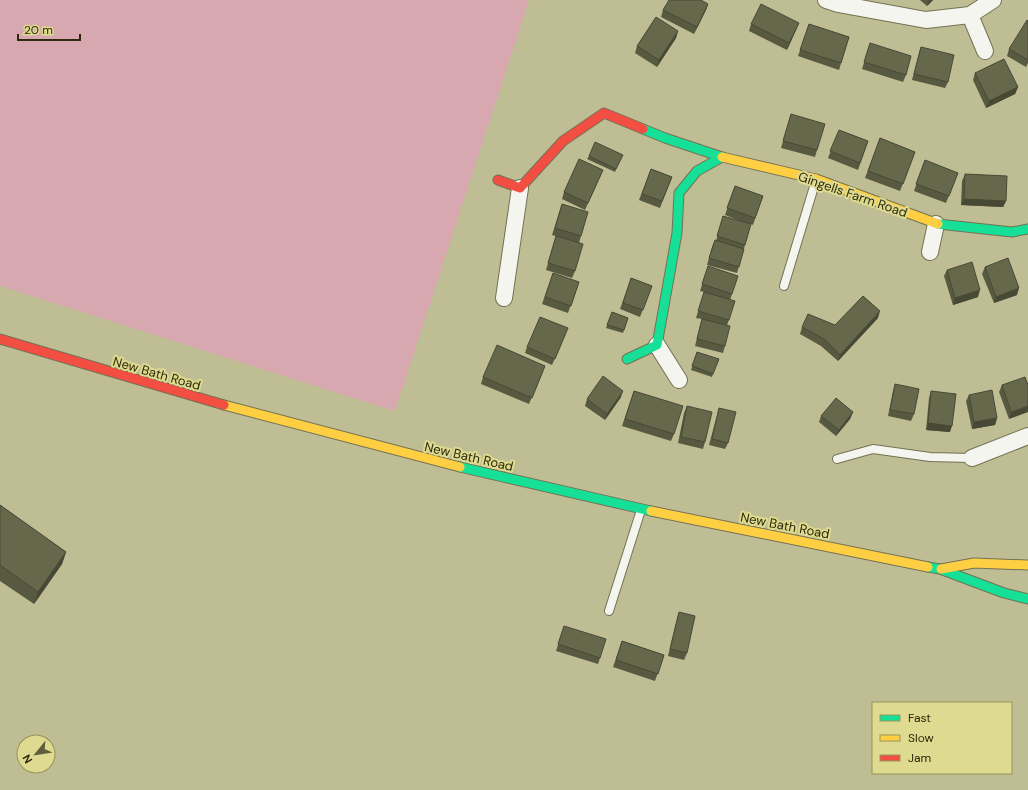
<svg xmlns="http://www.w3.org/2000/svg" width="1028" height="790" font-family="'DM Sans',sans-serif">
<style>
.green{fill:#d7a8b0}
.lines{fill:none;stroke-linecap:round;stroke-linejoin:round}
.lane-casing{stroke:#737254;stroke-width:10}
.street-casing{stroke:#737254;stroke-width:18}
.fast-casing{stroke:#737254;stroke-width:11}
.slow-casing{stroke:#737254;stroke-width:11}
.jam-casing{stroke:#737254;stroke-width:11}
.lane{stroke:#f5f5ef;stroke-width:8}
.street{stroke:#f5f5ef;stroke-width:16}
.fast{stroke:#16e098;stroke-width:9}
.slow{stroke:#ffcf43;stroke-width:9}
.jam{stroke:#f24e42;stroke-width:9}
.wall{fill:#585941}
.shaded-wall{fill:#474935}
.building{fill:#66684c;stroke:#474935}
.labels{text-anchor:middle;stroke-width:4;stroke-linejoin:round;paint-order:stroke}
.street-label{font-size:13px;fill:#2c2a0b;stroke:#deda8f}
</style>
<rect width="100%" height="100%" fill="#bfbd94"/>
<path class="green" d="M0,0H529L395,411L0,286Z"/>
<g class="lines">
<g class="lane-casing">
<g id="lane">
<path d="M784,286L816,180"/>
<path d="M837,459L873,449L930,457L972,458"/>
<path d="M609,611L641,510"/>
</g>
</g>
<g class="street-casing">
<g id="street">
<path d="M826,0L838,4L926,20L970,15L993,0"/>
<path d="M970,15L985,51"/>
<path d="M930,252L936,224"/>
<path d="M504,298L520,188"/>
<path d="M657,345L679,380"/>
<path d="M972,458L1028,436"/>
</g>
</g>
<g class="fast-casing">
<g id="fast">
<path d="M938,224L1012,232L1028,229"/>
<path d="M627,359L657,345L677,233L679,193L697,171L722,157L665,138L643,129"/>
<path d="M460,467L651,511"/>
<path d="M928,567L940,569L1004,593L1028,599"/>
</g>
</g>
<g class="slow-casing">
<g id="slow">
<path d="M722,157L816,179L938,224"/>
<path d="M224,405L460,467"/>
<path d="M651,511L928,567"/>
<path d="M941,569L974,563L1028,565"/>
</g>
</g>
<g class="jam-casing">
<g id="jam">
<path d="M498,180L520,188L563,141L604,113L643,129"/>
<path d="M0,339L224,405"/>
</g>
</g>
<use href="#lane" class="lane"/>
<use href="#street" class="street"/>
<use href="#fast" class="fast"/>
<use href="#slow" class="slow"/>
<use href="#jam" class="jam"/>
</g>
<g class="wall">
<path d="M920,0H933L927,6Z"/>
<path d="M708,4L706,10L694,34L661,17L663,10Z"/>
<path d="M1028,21V63L1026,67L1007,56L1009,49Z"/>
<path d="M751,24L796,30L787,50L749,31Z"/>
<path d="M809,24L849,37L839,70L798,56Z"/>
<path d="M678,31L676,38L657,67L635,53L637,46Z"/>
<path d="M870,43L906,75L903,82L862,69Z"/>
<path d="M921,47L948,82L945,88L912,80L919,53Z"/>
<path d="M975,73L1018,87L1015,94L986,108L973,80Z"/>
<path d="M791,114L817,150L815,157L781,148Z"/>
<path d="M839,130L868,141L858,170L828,158Z"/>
<path d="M880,138L915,152L900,191L865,178Z"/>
<path d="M589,156L621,158L615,172L587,159Z"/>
<path d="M925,160L958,173L946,203L914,191Z"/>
<path d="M651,169L672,177L660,208L639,200Z"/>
<path d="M603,170L585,210L562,199L564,192Z"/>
<path d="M965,174L1006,201L1003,207L961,205L962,181Z"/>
<path d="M735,186L763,196L753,225L751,224L737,273L707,265L712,247L715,240L716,241L723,216L743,222L725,215Z"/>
<path d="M562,204L581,236L579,243L552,235Z"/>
<path d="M556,236L575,271L572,278L546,270Z"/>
<path d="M708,266L732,294L730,300L729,320L727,325L725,346L723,353L695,346L700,326L702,319L696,318L704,292L700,291Z"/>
<path d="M985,267L1017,295L994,303L982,274Z"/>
<path d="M947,270L978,297L953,305L944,276Z"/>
<path d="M553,273L579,282L568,313L542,304Z"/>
<path d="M631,278L652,286L640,317L620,309Z"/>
<path d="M612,312L628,318L623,333L606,328Z"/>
<path d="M878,318L838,361L821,346L800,334L802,327L835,325Z"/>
<path d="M565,335L552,365L525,353L527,347Z"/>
<path d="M697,352L713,374L712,377L691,370Z"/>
<path d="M545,366L529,404L481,384L483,377Z"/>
<path d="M895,384L914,414L911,421L888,416L893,391Z"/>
<path d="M1002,385H1028L1009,419L999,392Z"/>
<path d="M634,391L674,434L671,441L622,426Z"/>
<path d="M931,391L950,432L926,430L929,398Z"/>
<path d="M969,395L997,418L995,425L972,429L966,401Z"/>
<path d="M621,397L605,420L585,406L587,399Z"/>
<path d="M687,406L705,442L703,449L678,443L684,413Z"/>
<path d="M719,408L728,443L725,449L709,445L717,415Z"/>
<path d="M853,412L850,419L836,436L819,422L821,416Z"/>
<path d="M0,505L66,552L62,564L34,604L0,581Z"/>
<path d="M679,612L687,653L684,660L668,656L677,619Z"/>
<path d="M564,626L600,658L598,664L556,651Z"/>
<path d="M622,641L664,655L655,681L613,667Z"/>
</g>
<g class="shaded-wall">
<path d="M929,0H933L927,6Z"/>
<path d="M708,4L706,10L694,34L697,27Z"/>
<path d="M799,23L796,30L787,50L789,43Z"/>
<path d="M678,31L676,38L657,67L659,60Z"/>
<path d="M1018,87L1015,94L986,108L989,101Z"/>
<path d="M964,199L1006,201L1003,207L961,205Z"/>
<path d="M1019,288L1017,295L994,303L996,297Z"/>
<path d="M980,290L978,297L953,305L955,298Z"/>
<path d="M880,311L878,318L838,361L840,355Z"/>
<path d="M623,391L621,397L605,420L607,414Z"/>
<path d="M1028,406V412L1009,419L1011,412Z"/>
<path d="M853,412L850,419L836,436L839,430Z"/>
<path d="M997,418L995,425L972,429L974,422Z"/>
<path d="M928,423L952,426L950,432L926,430Z"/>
<path d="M66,552L62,564L34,604L38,592Z"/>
</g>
<g class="building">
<path d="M669,0H701L708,4L697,27L663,10Z"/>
<path d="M761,4L799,23L789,43L751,24Z"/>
<path d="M656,17L678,31L659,60L637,46Z"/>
<path d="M1027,20L1028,21V60L1009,49Z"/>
<path d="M809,24L849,37L841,63L800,50Z"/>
<path d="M870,43L911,56L906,75L864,62Z"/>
<path d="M921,47L954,55L948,82L914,74Z"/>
<path d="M1004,59L1018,87L989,101L975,73Z"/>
<path d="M791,114L825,124L817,150L783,141Z"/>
<path d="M839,130L868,141L860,163L830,151Z"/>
<path d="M880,138L915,152L903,184L868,171Z"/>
<path d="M595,142L623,155L616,169L589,156Z"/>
<path d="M579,159L603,170L588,203L564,192Z"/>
<path d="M925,160L958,173L949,196L916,184Z"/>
<path d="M651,169L672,177L662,201L642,194Z"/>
<path d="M965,174L1007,176L1006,201L964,199Z"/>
<path d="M735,186L763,196L755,218L727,208Z"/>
<path d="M562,204L588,212L581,236L555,228Z"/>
<path d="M723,216L751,224L745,245L717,236Z"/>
<path d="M556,236L583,244L575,271L548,263Z"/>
<path d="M715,240L744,249L739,267L709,258Z"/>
<path d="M1008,258L1019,288L996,297L985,267Z"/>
<path d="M972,262L980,290L955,298L947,270Z"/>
<path d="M708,266L738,276L732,294L702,284Z"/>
<path d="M553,273L579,282L571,306L545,297Z"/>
<path d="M631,278L652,286L643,310L623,303Z"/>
<path d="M704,292L735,301L729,320L698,311Z"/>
<path d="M863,296L880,311L840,355L824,339L802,327L808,314L835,325Z"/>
<path d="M612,312L628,318L624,330L607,325Z"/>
<path d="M540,317L568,328L555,359L527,347Z"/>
<path d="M702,319L730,326L725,346L697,339Z"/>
<path d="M497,345L545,366L532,398L483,377Z"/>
<path d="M697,352L719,359L713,374L692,366Z"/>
<path d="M603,376L623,391L607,414L587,399Z"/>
<path d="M1025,377L1028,385V406L1011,412L1002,385Z"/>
<path d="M895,384L919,389L914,414L890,410Z"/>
<path d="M992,390L997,418L974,422L969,395Z"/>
<path d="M634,391L683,406L674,434L625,419Z"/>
<path d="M931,391L956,394L952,426L928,423Z"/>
<path d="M836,398L853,412L839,430L821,416Z"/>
<path d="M687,406L712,412L705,442L681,437Z"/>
<path d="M719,408L736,412L728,443L712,439Z"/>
<path d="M0,505L66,552L38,592L0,565Z"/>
<path d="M679,612L695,616L687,653L670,649Z"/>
<path d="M564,626L606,639L600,658L558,644Z"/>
<path d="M622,641L664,655L658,674L616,660Z"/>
</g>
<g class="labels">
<g class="street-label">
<text transform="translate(853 194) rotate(19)" y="5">Gingells Farm Road</text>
<text transform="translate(157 373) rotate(16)" y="5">New Bath Road</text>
<text transform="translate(469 456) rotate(13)" y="5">New Bath Road</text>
<text transform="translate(785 525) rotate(11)" y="5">New Bath Road</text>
</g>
</g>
<rect x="872" y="702" width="140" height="72" fill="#deda8f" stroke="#97945a"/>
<rect x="880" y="715" width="20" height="6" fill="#16e098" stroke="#97945a"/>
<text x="908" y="722" font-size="12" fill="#2c2a0b">Fast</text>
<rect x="880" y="735" width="20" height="6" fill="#ffcf43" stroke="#97945a"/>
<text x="908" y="742" font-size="12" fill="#2c2a0b">Slow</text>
<rect x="880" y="755" width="20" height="6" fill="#f24e42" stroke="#97945a"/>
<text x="908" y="762" font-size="12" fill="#2c2a0b">Jam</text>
<g transform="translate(36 754) rotate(240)"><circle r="19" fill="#deda8f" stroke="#97945a"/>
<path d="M0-3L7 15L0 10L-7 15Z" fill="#5f5d3b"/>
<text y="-6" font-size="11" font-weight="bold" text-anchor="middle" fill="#2c2a0b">N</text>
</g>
<path d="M18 34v6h62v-6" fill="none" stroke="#2c2a0b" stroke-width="2"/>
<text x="24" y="34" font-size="12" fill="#2c2a0b" stroke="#deda8f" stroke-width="3" paint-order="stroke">20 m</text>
</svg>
